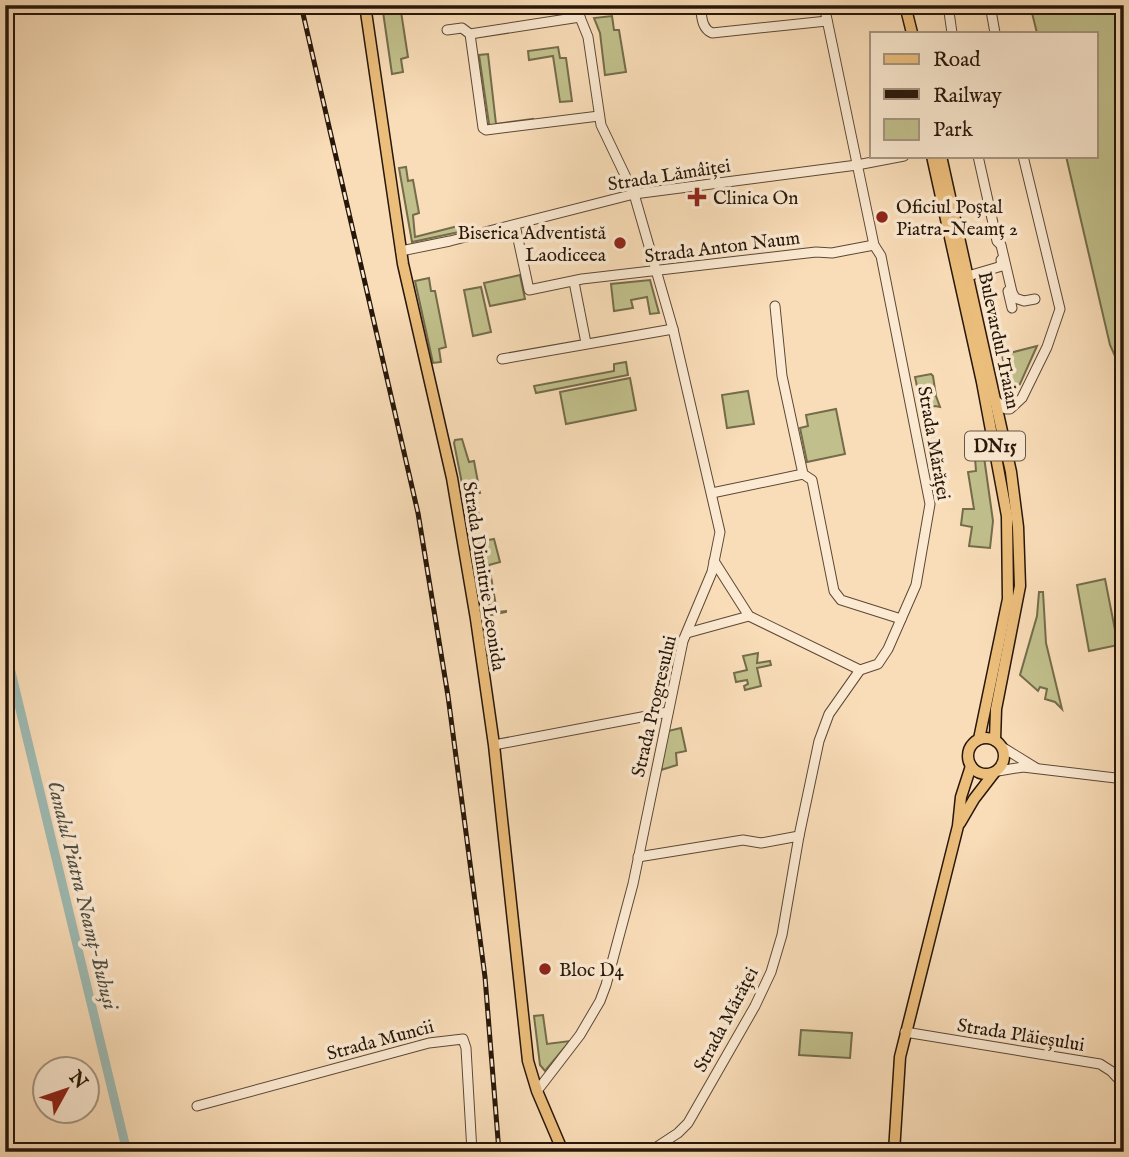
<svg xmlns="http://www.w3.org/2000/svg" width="1129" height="1157" font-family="'IM FELL English',serif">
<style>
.green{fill:#c1c08c;stroke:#746c4b;stroke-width:2}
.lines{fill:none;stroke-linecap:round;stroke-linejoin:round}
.canal{stroke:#9ebbb4;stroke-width:9}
.minor-casing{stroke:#5c4836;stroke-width:11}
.major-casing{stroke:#27170a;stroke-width:13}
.minor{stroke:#fbe9d1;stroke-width:9}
.major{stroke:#ecbe7c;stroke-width:10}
.rail-casing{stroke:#27170a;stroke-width:5}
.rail{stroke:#fbe9d1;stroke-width:2.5;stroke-dasharray:8;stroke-linecap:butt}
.poi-dot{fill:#8f2418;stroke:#fbe9d1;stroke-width:2.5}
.labels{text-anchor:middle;stroke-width:7;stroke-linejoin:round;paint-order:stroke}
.shield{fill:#fbe9d1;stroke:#675646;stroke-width:2}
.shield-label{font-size:18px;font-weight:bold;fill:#27170a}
.street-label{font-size:19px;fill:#27170a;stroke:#fbe9d1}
.poi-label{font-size:19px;fill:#27170a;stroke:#fbe9d1;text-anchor:start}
.water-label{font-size:21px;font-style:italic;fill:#515046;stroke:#fbe9d1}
</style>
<rect width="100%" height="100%" fill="#f9ddb8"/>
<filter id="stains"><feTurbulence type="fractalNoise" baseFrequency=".00286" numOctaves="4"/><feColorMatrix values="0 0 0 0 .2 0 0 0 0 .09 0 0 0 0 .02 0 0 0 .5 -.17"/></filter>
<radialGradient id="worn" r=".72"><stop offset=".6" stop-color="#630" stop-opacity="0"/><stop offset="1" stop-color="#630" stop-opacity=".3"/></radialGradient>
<g class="green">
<path d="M382,5H400L408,57L401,59L403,72L392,74Z"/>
<path d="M1030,5H1124V376L1110,345L1066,156H1096V33H1037Z"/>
<path d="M612,16L614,30H619L626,72L605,75L600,33L594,18Z"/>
<path d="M558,47L560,58H566L572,101L560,102L553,56L529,60L528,51Z"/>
<path d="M488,54L496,124L533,119V122L491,126L489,124L479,55Z"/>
<path d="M406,167L408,181L413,180L419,213L413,215L415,237L458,226L459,232L412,242L399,168Z"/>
<path d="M520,275L525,299L490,306L484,283Z"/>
<path d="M429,278L431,291H435L446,347L439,349L441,362L433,363L415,281Z"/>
<path d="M650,280L659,313L650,314L647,297L631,300L633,308L614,311L611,284Z"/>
<path d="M481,287L491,332L473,336L464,290Z"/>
<path d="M1037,346L1020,384L1010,393L1002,355Z"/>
<path d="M626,362L628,375L536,393L534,386L614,371V364Z"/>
<path d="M931,374L933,376L936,396L940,407L935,406L922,410L915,377Z"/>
<path d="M630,378L636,410L566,424L560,392Z"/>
<path d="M748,391L754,424L727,428L722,395Z"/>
<path d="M836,409L845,454L807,462L800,428L808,426L806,415Z"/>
<path d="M462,439L469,462L474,461L480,493L475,494L479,517L475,518L476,523L470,524L454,443L455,440Z"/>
<path d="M984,457L993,521L990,548L969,546L972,527L961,525L963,509H974L968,472L976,471L975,458Z"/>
<path d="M494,539L500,562L489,565L497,612L506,611V612L491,615L478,542Z"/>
<path d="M1105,579L1118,645L1089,651L1077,585Z"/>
<path d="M1039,592H1043L1046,643L1062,709L1055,702L1045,699L1047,689L1040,687L1038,691L1020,675L1037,616Z"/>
<path d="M758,653L757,663L770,661L771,665L757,668L761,686L745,690L744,686L748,684L747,680L736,682L734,673L747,670L743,656Z"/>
<path d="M681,728L686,751L676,753L677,765L661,770L668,731Z"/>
<path d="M543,1015L547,1044L570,1041L545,1071L540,1065L534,1016Z"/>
<path d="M801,1030L852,1033L850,1058L799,1055Z"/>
</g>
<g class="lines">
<path class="canal" d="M5,647L127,1152"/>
<g class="minor-casing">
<g id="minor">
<path d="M700,5C702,16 701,28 712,33L827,21"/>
<path d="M948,5L952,33"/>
<path d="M990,5L995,33"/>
<path d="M447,30L462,28L470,34L580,17"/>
<path d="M470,34L483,128L486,130L599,116"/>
<path d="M978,156L997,241L1001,245L1012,292L1015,298L1024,301L1035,299"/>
<path d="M515,225L529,290L582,279L816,252L832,253L874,245"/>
<path d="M401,251L450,241L634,194L857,165L904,156"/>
<path d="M968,276L1002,266L1001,260"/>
<path d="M574,282L586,343"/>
<path d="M1008,291L1012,308"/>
<path d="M775,306L782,376L803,474L812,480L834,591L841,600L901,619"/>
<path d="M502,359L673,329"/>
<path d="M995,400L1006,409H1010L1022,398L1047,347L1060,309L1023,156"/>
<path d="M712,493L803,474"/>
<path d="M714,561L749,616L860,670"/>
<path d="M687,633L749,616"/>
<path d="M494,745L668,712"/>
<path d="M1002,747L1036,768"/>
<path d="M998,771L1023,767L1124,779"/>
<path d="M638,857L743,840L761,843L799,836"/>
<path d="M905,1032L1100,1064L1111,1071L1124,1085"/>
<path d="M537,1091L580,1035L600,1001L606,985L633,884L683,641L712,572L720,532L673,329L634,194L601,125L588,37L575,5"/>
<path d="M197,1106L429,1043L463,1039L466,1048L472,1152"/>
<path d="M649,1152L678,1133L688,1123L755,1006L771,972L782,935L799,836L819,741L829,714L860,670L878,664L888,649L916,585L930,504L881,256L874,245L824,5"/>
</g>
</g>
<g class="major-casing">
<g id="major">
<path d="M365,5L403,264L452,478L476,619L494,745L528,1061L537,1091L563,1152"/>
<path d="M905,5L912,33"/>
<path d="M932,156L982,382L1007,516L1008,599L979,739"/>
<path d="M941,156L1011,472L1018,527L1020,586L996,709L995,740"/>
<circle cx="986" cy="756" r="18"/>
<path d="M960,823L974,799L994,773"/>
<path d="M894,1152L900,1057L958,826L961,797L971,766"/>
</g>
</g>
<use href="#minor" class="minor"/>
<use href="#major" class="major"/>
<g class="rail-casing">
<path id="rail" d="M301,5L418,513L448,696L485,977L499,1152"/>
</g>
<use href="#rail" class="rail"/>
</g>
<g class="poi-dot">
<path d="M693.5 186.5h7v7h7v7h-7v7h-7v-7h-7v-7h7z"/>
<circle cx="882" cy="217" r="7"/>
<circle cx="620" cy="243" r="7"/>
<circle cx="545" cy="969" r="7"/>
</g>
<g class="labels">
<rect class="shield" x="965" y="431.5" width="60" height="29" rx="5"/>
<g class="shield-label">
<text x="995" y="452">DN15</text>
</g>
<g class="street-label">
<text transform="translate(669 174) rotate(-9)" y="7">Strada Lămâiței</text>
<text transform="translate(722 246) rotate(-7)" y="7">Strada Anton Naum</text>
<text transform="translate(1000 340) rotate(78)" y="7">Bulevardul Traian</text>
<text transform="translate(935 443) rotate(80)" y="7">Strada Mărăței</text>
<text transform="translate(485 576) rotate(81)" y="7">Strada Dimitrie Leonida</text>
<text transform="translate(653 706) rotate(-77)" y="7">Strada Progresului</text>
<text transform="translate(725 1019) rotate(-62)" y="7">Strada Mărăței</text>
<text transform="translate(1021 1034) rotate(9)" y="7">Strada Plăieșului</text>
<text transform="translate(380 1039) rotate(-15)" y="7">Strada Muncii</text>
</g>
<g class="poi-label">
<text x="713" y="204">Clinica On</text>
<text x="896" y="213">Oficiul Poștal<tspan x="896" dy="22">Piatra-Neamț 2</tspan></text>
<text x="606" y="239" text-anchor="end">Biserica Adventistă<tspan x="606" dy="22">Laodiceea</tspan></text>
<text x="559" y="976">Bloc D4</text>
</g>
<g class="water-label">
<text transform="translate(83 895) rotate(76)" y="7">Canalul Piatra Neamț-Buhuși</text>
</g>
</g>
<rect width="1129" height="1157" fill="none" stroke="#f9ddb8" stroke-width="28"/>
<rect x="7" y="7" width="1115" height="1143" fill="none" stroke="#27170a" stroke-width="3.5"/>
<rect x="14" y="14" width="1101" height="1129" fill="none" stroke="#27170a" stroke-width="2"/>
<rect x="870" y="32" width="228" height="126" fill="#fbe9d1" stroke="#a69581" stroke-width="2"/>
<rect x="884" y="54" width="35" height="10" fill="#ecbe7c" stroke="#a69581" stroke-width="2"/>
<text x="933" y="66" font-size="21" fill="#27170a">Road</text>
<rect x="884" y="89" width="35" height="10" fill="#27170a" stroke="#a69581" stroke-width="2"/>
<text x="933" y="102" font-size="21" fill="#27170a">Railway</text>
<rect x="884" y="119" width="35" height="21" fill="#c1c08c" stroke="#a69581" stroke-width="2"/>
<text x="933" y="136" font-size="21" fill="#27170a">Park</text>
<g transform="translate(66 1090) rotate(50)"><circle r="33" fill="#fbe9d1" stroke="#a69581" stroke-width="2"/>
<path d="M0-5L12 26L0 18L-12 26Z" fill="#8f2418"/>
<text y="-10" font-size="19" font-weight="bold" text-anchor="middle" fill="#27170a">N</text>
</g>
<rect width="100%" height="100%" filter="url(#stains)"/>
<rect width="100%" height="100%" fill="url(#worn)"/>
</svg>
